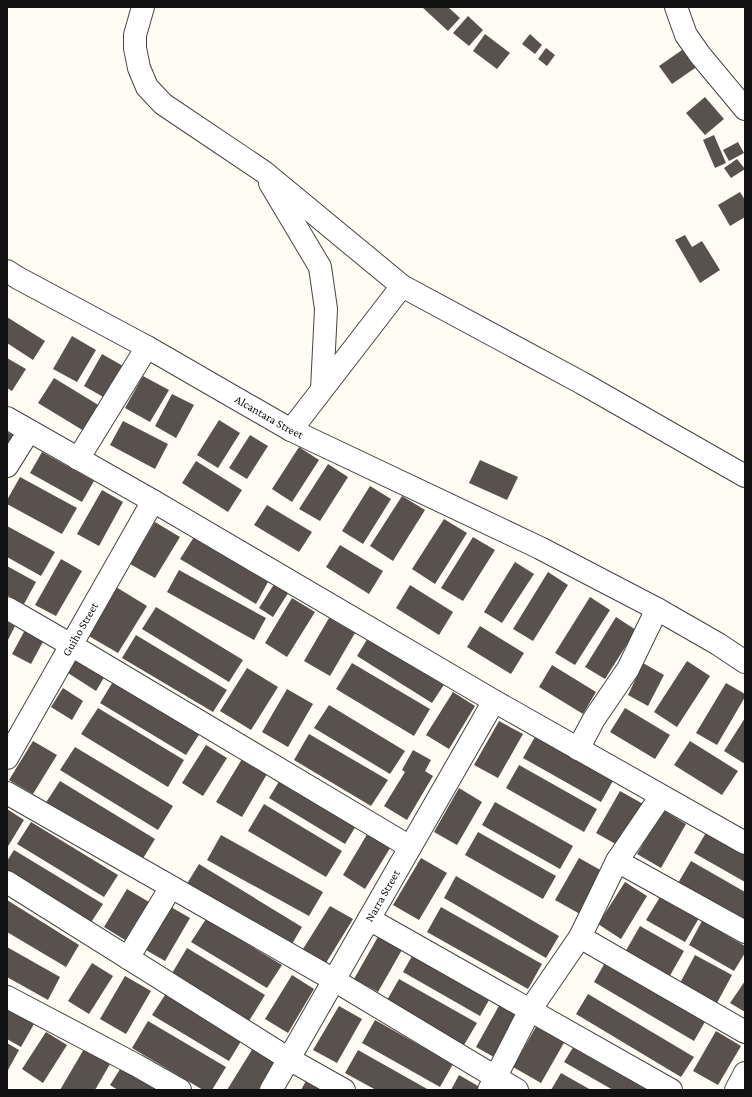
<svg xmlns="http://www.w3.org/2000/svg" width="752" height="1097" font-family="'Crimson Pro',serif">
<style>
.building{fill:#59514d}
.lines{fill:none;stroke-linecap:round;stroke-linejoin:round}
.minor-casing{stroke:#444;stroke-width:24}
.minor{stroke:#fff;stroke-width:22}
.labels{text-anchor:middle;stroke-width:4;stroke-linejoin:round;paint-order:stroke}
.street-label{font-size:12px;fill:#111;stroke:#fff}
</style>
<rect width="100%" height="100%" fill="#fffcf4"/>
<g class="building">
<path d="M422,7H448L460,18L448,31Z"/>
<path d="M468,16L483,30L469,46L453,33Z"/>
<path d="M485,34L510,53L497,69L473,51Z"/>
<path d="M530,34L542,45L535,54L522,44Z"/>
<path d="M546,48L555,55L547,66L538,59Z"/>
<path d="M685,48L698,66L672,84L659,66Z"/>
<path d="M705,97L724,119L705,135L686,113Z"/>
<path d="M714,135L726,163L715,168L703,140Z"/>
<path d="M738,142L744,153L729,161L723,150Z"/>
<path d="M737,159L745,169L731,178L724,168Z"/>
<path d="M740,192L745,200V217L730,226L718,205Z"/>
<path d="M685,235L692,247L702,241L720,270L700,283L675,240Z"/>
<path d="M7,317L45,341L33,360L7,343Z"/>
<path d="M72,336L96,350L77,382L53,369Z"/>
<path d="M102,354L123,366L105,398L84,386Z"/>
<path d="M7,358L26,369L12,391L7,388Z"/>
<path d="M143,376L169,390L150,422L125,408Z"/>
<path d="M54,378L100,406L84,431L38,403Z"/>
<path d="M172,394L194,405L176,438L155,426Z"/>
<path d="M219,420L240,433L218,468L197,455Z"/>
<path d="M123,421L168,444L155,469L110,445Z"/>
<path d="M7,432L18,438L7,457Z"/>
<path d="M250,435L268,446L247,479L229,468Z"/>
<path d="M299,447L319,460L292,502L272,489Z"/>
<path d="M42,452L94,481L82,502L30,473Z"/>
<path d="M480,460L518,477L507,500L469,483Z"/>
<path d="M196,461L242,490L228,512L182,483Z"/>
<path d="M328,464L348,477L320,521L299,509Z"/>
<path d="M20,477L77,508L62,534L7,504V500Z"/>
<path d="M370,486L391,499L363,544L342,531Z"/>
<path d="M102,490L123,502L99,546L77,534Z"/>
<path d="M402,496L425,510L393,561L370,546Z"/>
<path d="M267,505L312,532L299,552L254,525Z"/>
<path d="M444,519L467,533L435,584L412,569Z"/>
<path d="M155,522L180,537L155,578L130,564Z"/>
<path d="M7,526L55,552L41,576L7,557Z"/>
<path d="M194,537L268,582L256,604L180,559Z"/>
<path d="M473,537L495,550L463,601L441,588Z"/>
<path d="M340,545L383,571L369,594L326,567Z"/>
<path d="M61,559L82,571L56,616L35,605Z"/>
<path d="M515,562L534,574L502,623L484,612Z"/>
<path d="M7,566L36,582L24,604L7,595Z"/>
<path d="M179,570L266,618L254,640L167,592Z"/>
<path d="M548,572L568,585L533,641L513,629Z"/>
<path d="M278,578L292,587L273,617L259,608Z"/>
<path d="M410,585L453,612L439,635L396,608Z"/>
<path d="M116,587L147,606L118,653L87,635Z"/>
<path d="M590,597L610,610L575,665L555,653Z"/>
<path d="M292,598L315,612L287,657L265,643Z"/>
<path d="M156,607L243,660L229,682L142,629Z"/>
<path d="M616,617L636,630L605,679L585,667Z"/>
<path d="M329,618L355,633L330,676L304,661Z"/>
<path d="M7,622L15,626L7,642Z"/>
<path d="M480,626L524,653L511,674L467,647Z"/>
<path d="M25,630L44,640L31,664L12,654Z"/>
<path d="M371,633L447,680L432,703L357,656Z"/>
<path d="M136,635L227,690L213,712L122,658Z"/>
<path d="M80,654L108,671L96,691L68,673Z"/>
<path d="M687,661L710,676L677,727L654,712Z"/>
<path d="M352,663L430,709L414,736L336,689Z"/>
<path d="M643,663L664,675L648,706L628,695Z"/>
<path d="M552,665L596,692L583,714L539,687Z"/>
<path d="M247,668L278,687L251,730L220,711Z"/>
<path d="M114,680L200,733L186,755L100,703Z"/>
<path d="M726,683L745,694V697L717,745L696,733Z"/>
<path d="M63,688L83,701L72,720L51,707Z"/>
<path d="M287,689L313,704L288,747L262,732Z"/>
<path d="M453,692L475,706L449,749L426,735Z"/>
<path d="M329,705L405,751L390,774L314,728Z"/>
<path d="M98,708L184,760L168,787L81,734Z"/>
<path d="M625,708L670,735L655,759L610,732Z"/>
<path d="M745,718V764L724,751Z"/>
<path d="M499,721L523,734L498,778L474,765Z"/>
<path d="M309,734L388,780L371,806L294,760Z"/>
<path d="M536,735L614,779L601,802L523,758Z"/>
<path d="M33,741L57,755L33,794L9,780Z"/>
<path d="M690,741L738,771L722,795L674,765Z"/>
<path d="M206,745L227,758L203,796L182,783Z"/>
<path d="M75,747L173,806L158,830L60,770Z"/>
<path d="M413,750L431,760L425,771L433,776L407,820L384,806L405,772L402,770Z"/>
<path d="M242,759L267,774L242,817L216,802Z"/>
<path d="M519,765L597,809L584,832L506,788Z"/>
<path d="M283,775L359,821L345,844L269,798Z"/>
<path d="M60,781L155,839L139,865L43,807Z"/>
<path d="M459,788L482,802L457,845L434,832Z"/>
<path d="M620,791L645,805L621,847L596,833Z"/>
<path d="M495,802L573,846L560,869L482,825Z"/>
<path d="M264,804L342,851L326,877L248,831Z"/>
<path d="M7,809L24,820L7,848Z"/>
<path d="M663,810L686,824L661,868L637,854Z"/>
<path d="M31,822L118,875L104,897L17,844Z"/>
<path d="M369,831L392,845L365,889L343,875Z"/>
<path d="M707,831L745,852V882L694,853Z"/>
<path d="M478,832L556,876L543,899L465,855Z"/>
<path d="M221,835L323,892L309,916L207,860Z"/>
<path d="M14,850L103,904L88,927L7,877V861Z"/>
<path d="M421,858L447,873L419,920L393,905Z"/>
<path d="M579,858L604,872L580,914L555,900Z"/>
<path d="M691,861L745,892V922L678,883Z"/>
<path d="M199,864L302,927L289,949L185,887Z"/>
<path d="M456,876L559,936L546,958L444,898Z"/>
<path d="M625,882L647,896L621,939L598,924Z"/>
<path d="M127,889L149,902L125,940L104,927Z"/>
<path d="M660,897L699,918L685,942L646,920Z"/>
<path d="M7,900L79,945L66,967L7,932Z"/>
<path d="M164,903L190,918L165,961L139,946Z"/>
<path d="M330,906L353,919L326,963L303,949Z"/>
<path d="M441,907L542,964L528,989L427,932Z"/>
<path d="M206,919L282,965L267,988L191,942Z"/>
<path d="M702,921L745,946V953L734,971L689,945Z"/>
<path d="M640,926L684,951L668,979L624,954Z"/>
<path d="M379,935L403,948L378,992L354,979Z"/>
<path d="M7,947L60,977L48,1000L7,977Z"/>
<path d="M187,948L265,995L249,1021L171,975Z"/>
<path d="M416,949L493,993L480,1016L403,972Z"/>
<path d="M695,955L732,975L717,1003L680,983Z"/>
<path d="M606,961L706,1020L694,1041L594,982Z"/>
<path d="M92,963L113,976L89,1014L68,1001Z"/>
<path d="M292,975L314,989L288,1033L265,1019Z"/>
<path d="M125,976L151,991L126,1034L100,1019Z"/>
<path d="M399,979L477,1023L464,1045L386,1002Z"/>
<path d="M745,981V1012L730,1003Z"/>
<path d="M167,992L243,1038L229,1061L152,1015Z"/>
<path d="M588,994L694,1057L681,1077L576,1014Z"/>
<path d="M500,1004L525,1018L501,1061L476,1047Z"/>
<path d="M339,1006L362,1019L337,1063L313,1050Z"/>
<path d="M7,1009L34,1024L21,1047L7,1039Z"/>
<path d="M375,1020L453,1064L440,1087L362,1043Z"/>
<path d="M148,1021L226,1067L212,1090H203L132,1048Z"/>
<path d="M537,1025L565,1041L541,1083L513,1067Z"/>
<path d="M716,1031L741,1046L718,1085L693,1071Z"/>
<path d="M46,1032L67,1045L43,1083L22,1069Z"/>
<path d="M577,1041L661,1090H613L564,1062Z"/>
<path d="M7,1043L19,1050L8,1070L7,1069Z"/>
<path d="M253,1048L276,1061L258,1090H227Z"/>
<path d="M84,1049L110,1064L95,1090H60Z"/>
<path d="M358,1050L429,1090H376L345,1073Z"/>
<path d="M124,1063L169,1090H118L110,1085Z"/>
<path d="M561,1073L591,1090H551Z"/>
<path d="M459,1075L485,1090H451Z"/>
<path d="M307,1079L325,1090H301Z"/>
</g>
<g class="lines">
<g class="minor-casing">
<g id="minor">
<path d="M143,7L135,35V48L139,68L147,87L163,104L264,172L402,286L582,383L745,476"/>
<path d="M676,7L686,35L700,55L745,109"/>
<path d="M270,183L320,267L326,309L322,389"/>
<path id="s1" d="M7,271L18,278L147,347L291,430L540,548L657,609L718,644L745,662"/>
<path d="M7,418L153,501L494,701L745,843"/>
<path d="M291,430L402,286"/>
<path d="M78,459L147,347"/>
<path d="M7,466L29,431"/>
<path d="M7,608L71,645L410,847"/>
<path d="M578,749L594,719L628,669L657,609"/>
<path id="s2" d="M7,758L153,501"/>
<path d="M7,793L334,980L517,1090"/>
<path d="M617,861L745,932"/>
<path d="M7,882L289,1059L344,1090"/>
<path d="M369,919L671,1090"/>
<path d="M580,937L745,1032"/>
<path d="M128,958L171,887"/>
<path d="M7,997L136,1065L180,1090"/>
<path id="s3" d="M271,1090L494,701"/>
<path d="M489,1090L530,1010L580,937L617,861L661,796"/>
<path d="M736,1090L745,1073"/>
</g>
</g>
<use href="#minor" class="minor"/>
</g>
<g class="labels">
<g class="street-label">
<text dy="4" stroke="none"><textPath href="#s1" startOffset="300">Alcantara Street</textPath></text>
<text dy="4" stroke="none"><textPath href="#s2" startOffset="148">Guiho Street</textPath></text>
<text dy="4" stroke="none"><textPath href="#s3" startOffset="224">Narra Street</textPath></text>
</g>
</g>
<rect width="752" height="1097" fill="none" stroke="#111111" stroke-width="16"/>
</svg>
